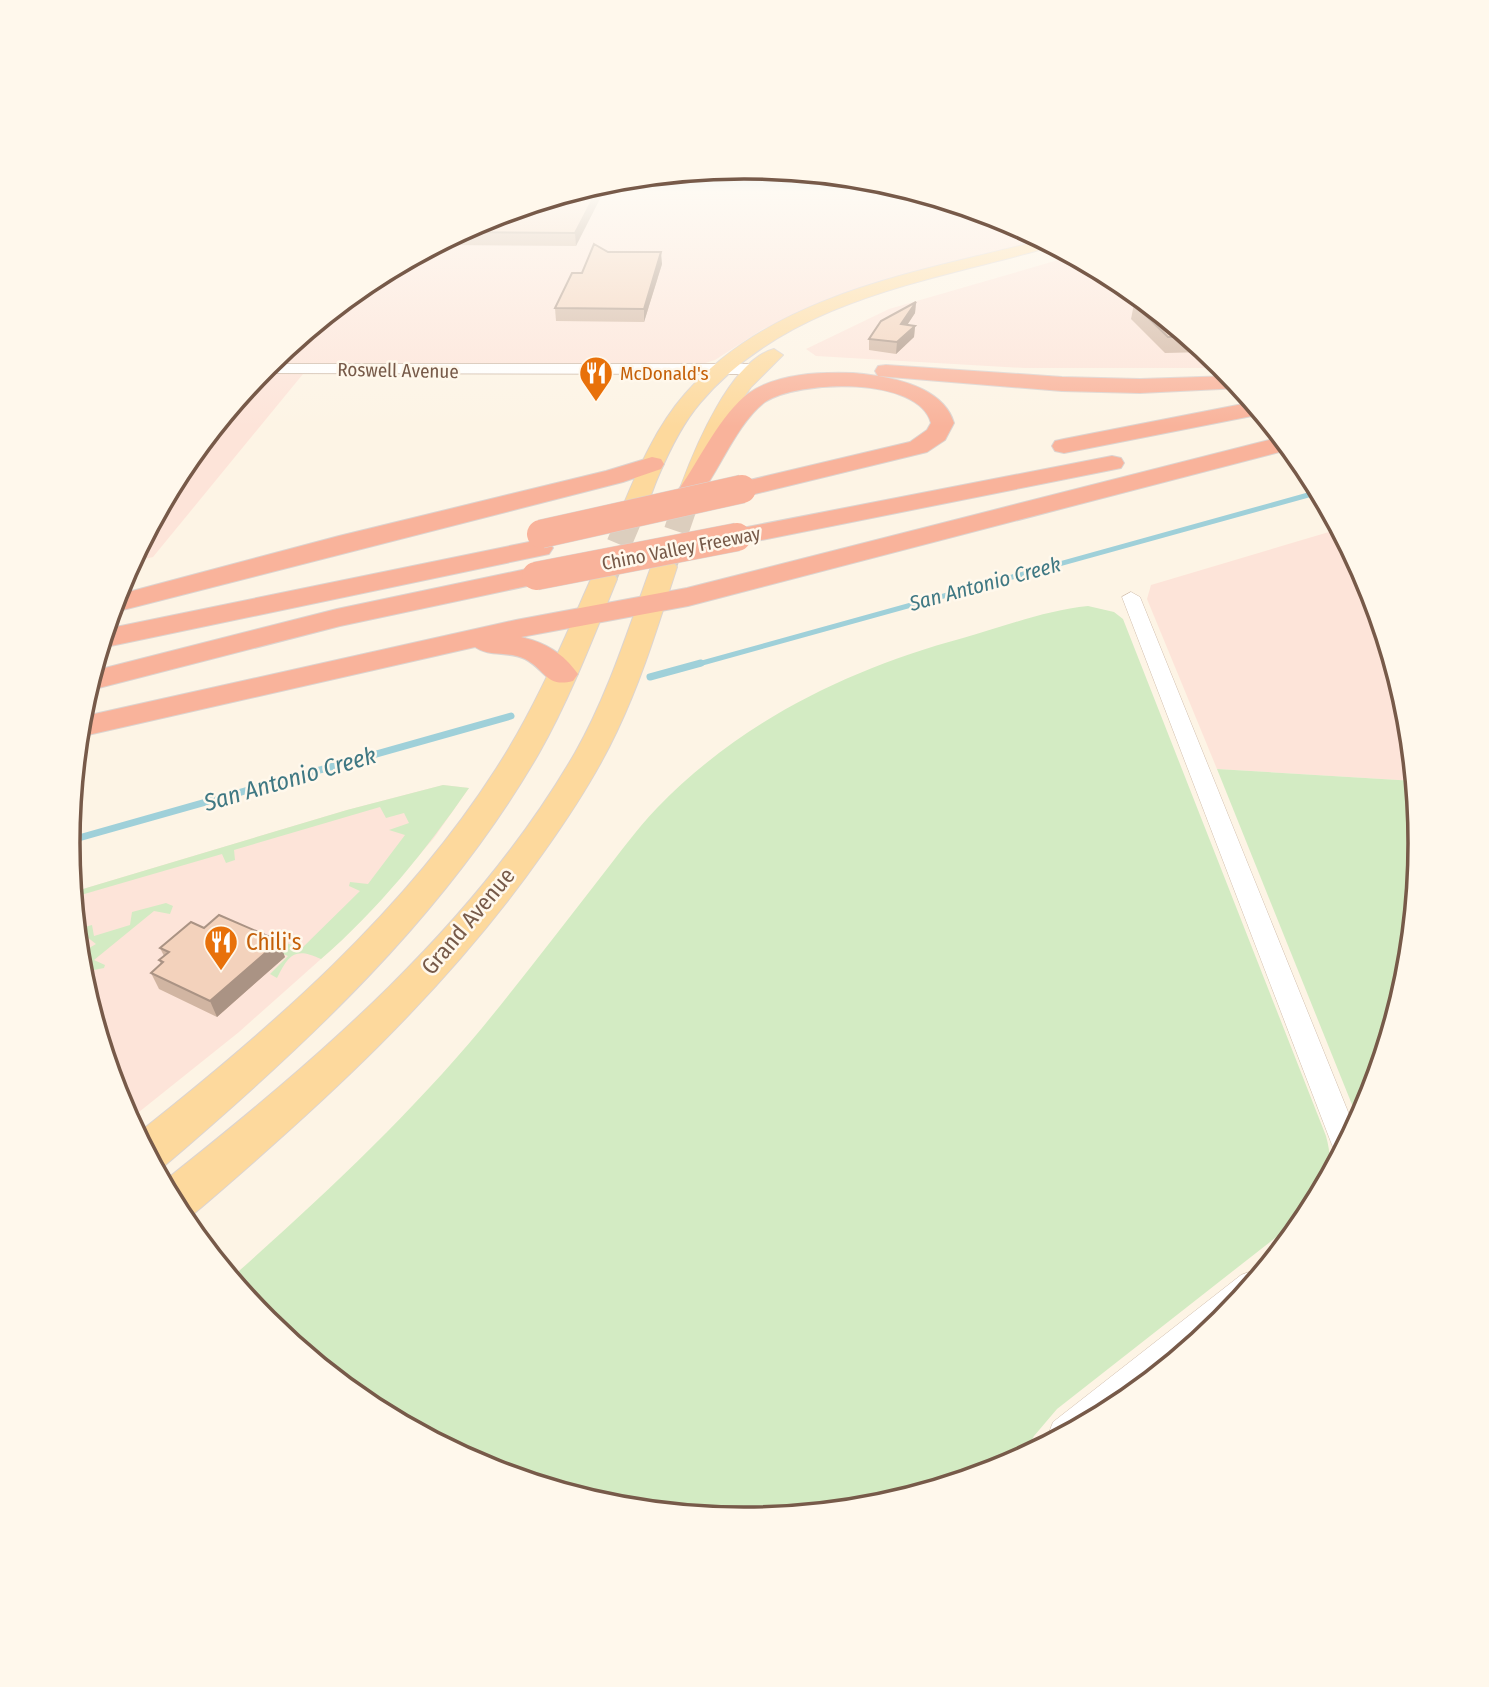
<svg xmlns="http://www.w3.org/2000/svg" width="1489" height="1687" font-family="'Fira Sans Condensed',sans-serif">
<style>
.commercial{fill:#fde4d9}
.green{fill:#d3ebc3}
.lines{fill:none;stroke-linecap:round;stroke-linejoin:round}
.stream-far1{stroke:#9fd0d9;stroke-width:5}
.stream{stroke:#9fd0d9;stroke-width:7}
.primary-tunnel{stroke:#dccebe;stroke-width:25;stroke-dasharray:25 13;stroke-linecap:butt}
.minor-casing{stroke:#d1bead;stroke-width:1}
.tertiary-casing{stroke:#d1bead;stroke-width:2}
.primary-casing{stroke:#dcd4d0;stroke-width:2}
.motorway-casing{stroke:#dcd4d0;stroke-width:2}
.minor{fill:#fff;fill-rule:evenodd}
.tertiary{fill:#fff;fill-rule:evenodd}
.primary{fill:#fdd99d;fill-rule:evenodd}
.motorway{fill:#f9b39b;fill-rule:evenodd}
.motorway-bridge-casing{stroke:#dcd4d0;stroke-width:29;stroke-linecap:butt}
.motorway-bridge{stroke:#f9b39b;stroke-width:28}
.wall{fill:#d1b5a2}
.shaded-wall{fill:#aa9384}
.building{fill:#f3d2bc;stroke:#aa9384;stroke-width:2}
.labels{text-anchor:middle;stroke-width:5;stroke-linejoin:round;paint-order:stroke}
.far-street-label{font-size:19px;fill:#775a49;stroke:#fff8ec}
.far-food-label{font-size:19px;fill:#c56008;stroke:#fff8ec;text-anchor:start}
.far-water-label{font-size:21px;font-style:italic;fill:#3f7883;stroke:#fff8ec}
.street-label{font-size:23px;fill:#775a49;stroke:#fff8ec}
.food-label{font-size:23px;fill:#c56008;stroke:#fff8ec;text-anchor:start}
.water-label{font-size:24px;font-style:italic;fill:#3f7883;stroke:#fff8ec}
.rim{fill:none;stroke:#775a49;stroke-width:3.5}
</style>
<rect width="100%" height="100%" fill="#fdf4e5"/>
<g class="commercial">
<path d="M578,191H911L1004,219L1041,239L840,297L763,329L715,360L702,364H268L369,281L486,219Z"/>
<path d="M1072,256L1121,281L1225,368H1024L816,356L806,349L889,309Z"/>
<path d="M260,373L303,374L153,557L132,562L182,467Z"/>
<path d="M1339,529L1369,585L1408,712L1415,781L1217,769L1147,599L1151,585Z"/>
<path d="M443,785L469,788L434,838L376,905L330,951L239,1032L129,1120L120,1102L81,975L73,892L347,810Z"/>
</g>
<g class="green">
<path d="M1088,606L1114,612L1123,619L1326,1136C1336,1172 1326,1195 1298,1220L1057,1409L1034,1436L1022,1458L1003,1468L876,1507L744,1520L612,1507L485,1468L368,1406L266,1321L231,1278C319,1200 406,1119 482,1028C522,979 561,928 600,878C619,854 636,830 657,808C740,722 848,669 963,638C1003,627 1046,610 1088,606Z"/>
<path d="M1217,769L1415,781L1421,844L1408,976L1369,1103L1359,1122Z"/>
<path d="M443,785L469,788C426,850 378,910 321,959C295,947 289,954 277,978L270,974L288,956L266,947L275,938L301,949L360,891L349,886L350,882L368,884L405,835L389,830L409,823L404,813L386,818L380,807L234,850L235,860L226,863L222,854L74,897L73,892L347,810Z"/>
<path d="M166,903L173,906L170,914L154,911L94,960L105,965L104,968L94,970L80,959L79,954L96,944L77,929L92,925L94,936L130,925L132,912Z"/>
</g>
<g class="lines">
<path class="stream-far1" d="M695,665L1319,492"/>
<g class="stream">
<path d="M650,677L701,663"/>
<path d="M68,841L511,716"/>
</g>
<g class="primary-tunnel">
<path d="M664,567L689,494"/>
<path d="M604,579L635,506"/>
</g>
<g class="minor-casing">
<g id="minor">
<path d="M1131,592L1140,597L1355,1129L1341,1155L1337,1154L1332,1145L1122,597Z"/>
<path d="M1252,1271L1261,1274L1222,1322L1120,1406L1051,1443L1048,1435L1053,1422L1241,1275Z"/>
</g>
</g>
<g class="tertiary-casing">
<path id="tertiary" d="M267,364H757L765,369L757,374H729L260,373Z"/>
</g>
<g class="primary-casing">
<g id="primary">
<path d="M1043,240L1054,246C931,281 788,299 700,403C682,424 669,451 658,477C653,488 650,501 643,511H627L623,506C639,467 657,426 685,394C774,293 919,272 1043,240Z"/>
<path d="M774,349L783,355L751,387L733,413L705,486L701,491H685L681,486C695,448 731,360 774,349Z"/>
<path d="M664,559L673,562L677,567C659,622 642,679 617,731C597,774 570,815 543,853C445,993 319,1107 190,1217L182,1219L163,1182C317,1060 475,926 575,753C608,695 628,630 651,567L655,562Z"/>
<path d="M604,571L613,573L617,579C593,638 570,698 539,753C445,916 305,1046 163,1167L156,1169L137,1134C270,1029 404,913 496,769C535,709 562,644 591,579L595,573Z"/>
</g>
</g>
<g class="motorway-casing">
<g id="motorway">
<path d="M886,365L1062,377L1140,379L1231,376L1241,388L1140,393L1062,391L878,376L875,371L878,366Z"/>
<path d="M853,373C888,376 943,385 954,423L945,440L927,452L742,497L733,494L729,489L733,484L910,442L927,430L931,423C919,376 798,380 765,402C739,421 720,468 701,494L692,497L683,494L679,489C699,461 721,413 749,393C778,373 820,372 853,373Z"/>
<path d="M1253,402L1262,414L1064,453L1055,451L1052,446L1055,441L1064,439Z"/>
<path d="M1281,437L1291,449L688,606L521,637C546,643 563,653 578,674L573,681C546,688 546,670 525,659C509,651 489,657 475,647L79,737L81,717L516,620L687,588Z"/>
<path d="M1112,456L1121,458L1124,463L1121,468L737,545L727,543L723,537L727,531L737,529Z"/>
<path d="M652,457L661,459L664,464L661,469L623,482L111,613L117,595L339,536L606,471Z"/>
<path d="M539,540L549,542L553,548L549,554L101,648L106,629Z"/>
<path d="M536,567L546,570L550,576L546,582L340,626L87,691L93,671L337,609Z"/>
</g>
</g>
<use href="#minor" class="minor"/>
<use href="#tertiary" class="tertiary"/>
<use href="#primary" class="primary"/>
<use href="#motorway" class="motorway"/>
<g class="motorway-bridge-casing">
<g id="motorway-bridge">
<path d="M541,534L742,489"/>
<path d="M536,576L737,537"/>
</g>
</g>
<use href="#motorway-bridge" class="motorway-bridge"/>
</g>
<g class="wall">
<path d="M578,191L576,246L436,245L486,219Z"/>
<path d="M608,252L662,264L644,322L556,321L555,308L582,273Z"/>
<path d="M916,302L915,313L907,325L915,326L914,337L896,354L869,350V339Z"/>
<path d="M1134,304H1148L1206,352L1165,353L1131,319Z"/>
<path d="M204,928L285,957L217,1017L159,989L151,973L161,964L159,960L164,956L160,948Z"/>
</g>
<g class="shaded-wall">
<path d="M597,191H604L576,246L575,233Z"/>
<path d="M661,252L662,264L644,322V309Z"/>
<path d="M916,302L915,313L900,336L901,324Z"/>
<path d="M915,326L914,337L896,354L897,342Z"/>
<path d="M279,941L285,957L217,1017L210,1001Z"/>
</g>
<g class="building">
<path d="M578,191H597L575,233L460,232L486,219Z"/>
<path d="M594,244L608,252H661L644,309L555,308L572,273H582Z"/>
<path d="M916,302L901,324L915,326L897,342L869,339L881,321Z"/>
<path d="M1134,304H1148L1188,337H1168Z"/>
<path d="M219,915L279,941L210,1001L151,973L163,962L159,960L169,952L160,948L191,922L204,928Z"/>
</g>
<linearGradient id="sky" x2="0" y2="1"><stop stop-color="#95c6e8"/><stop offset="0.45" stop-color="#fefaf3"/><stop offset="1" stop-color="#fefaf3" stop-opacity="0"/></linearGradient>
<rect width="1489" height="427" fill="url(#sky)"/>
<defs>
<g id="restaurant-pin" transform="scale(1.75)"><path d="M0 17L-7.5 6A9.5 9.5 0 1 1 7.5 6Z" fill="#e8710a" stroke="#fff8ec"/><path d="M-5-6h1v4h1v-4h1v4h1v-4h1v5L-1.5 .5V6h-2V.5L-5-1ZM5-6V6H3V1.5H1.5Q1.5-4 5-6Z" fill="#fff"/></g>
</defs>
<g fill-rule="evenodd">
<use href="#restaurant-pin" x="596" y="373"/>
<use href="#restaurant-pin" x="221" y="942"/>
</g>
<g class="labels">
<g class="far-street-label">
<text transform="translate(398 370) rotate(1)" y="7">Roswell Avenue</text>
<text transform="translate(681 548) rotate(-11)" y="7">Chino Valley Freeway</text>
</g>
<g class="far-food-label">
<text x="620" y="380">McDonald's</text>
</g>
<g class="far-water-label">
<text transform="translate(985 584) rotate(-15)" y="7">San Antonio Creek</text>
</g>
<g class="street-label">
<text transform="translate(468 921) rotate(-50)" y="8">Grand Avenue</text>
</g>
<g class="food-label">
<text x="246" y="950">Chili's</text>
</g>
<g class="water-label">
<text transform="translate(290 779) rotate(-16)" y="8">San Antonio Creek</text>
</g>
</g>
<path d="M0 0H1489V1687H0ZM80 843a664 664 0 1 1 1328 0a664 664 0 1 1-1328 0Z" fill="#fff8ec" fill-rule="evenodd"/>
<path class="rim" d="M80 843a664 664 0 1 1 1328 0a664 664 0 1 1-1328 0Z"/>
</svg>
